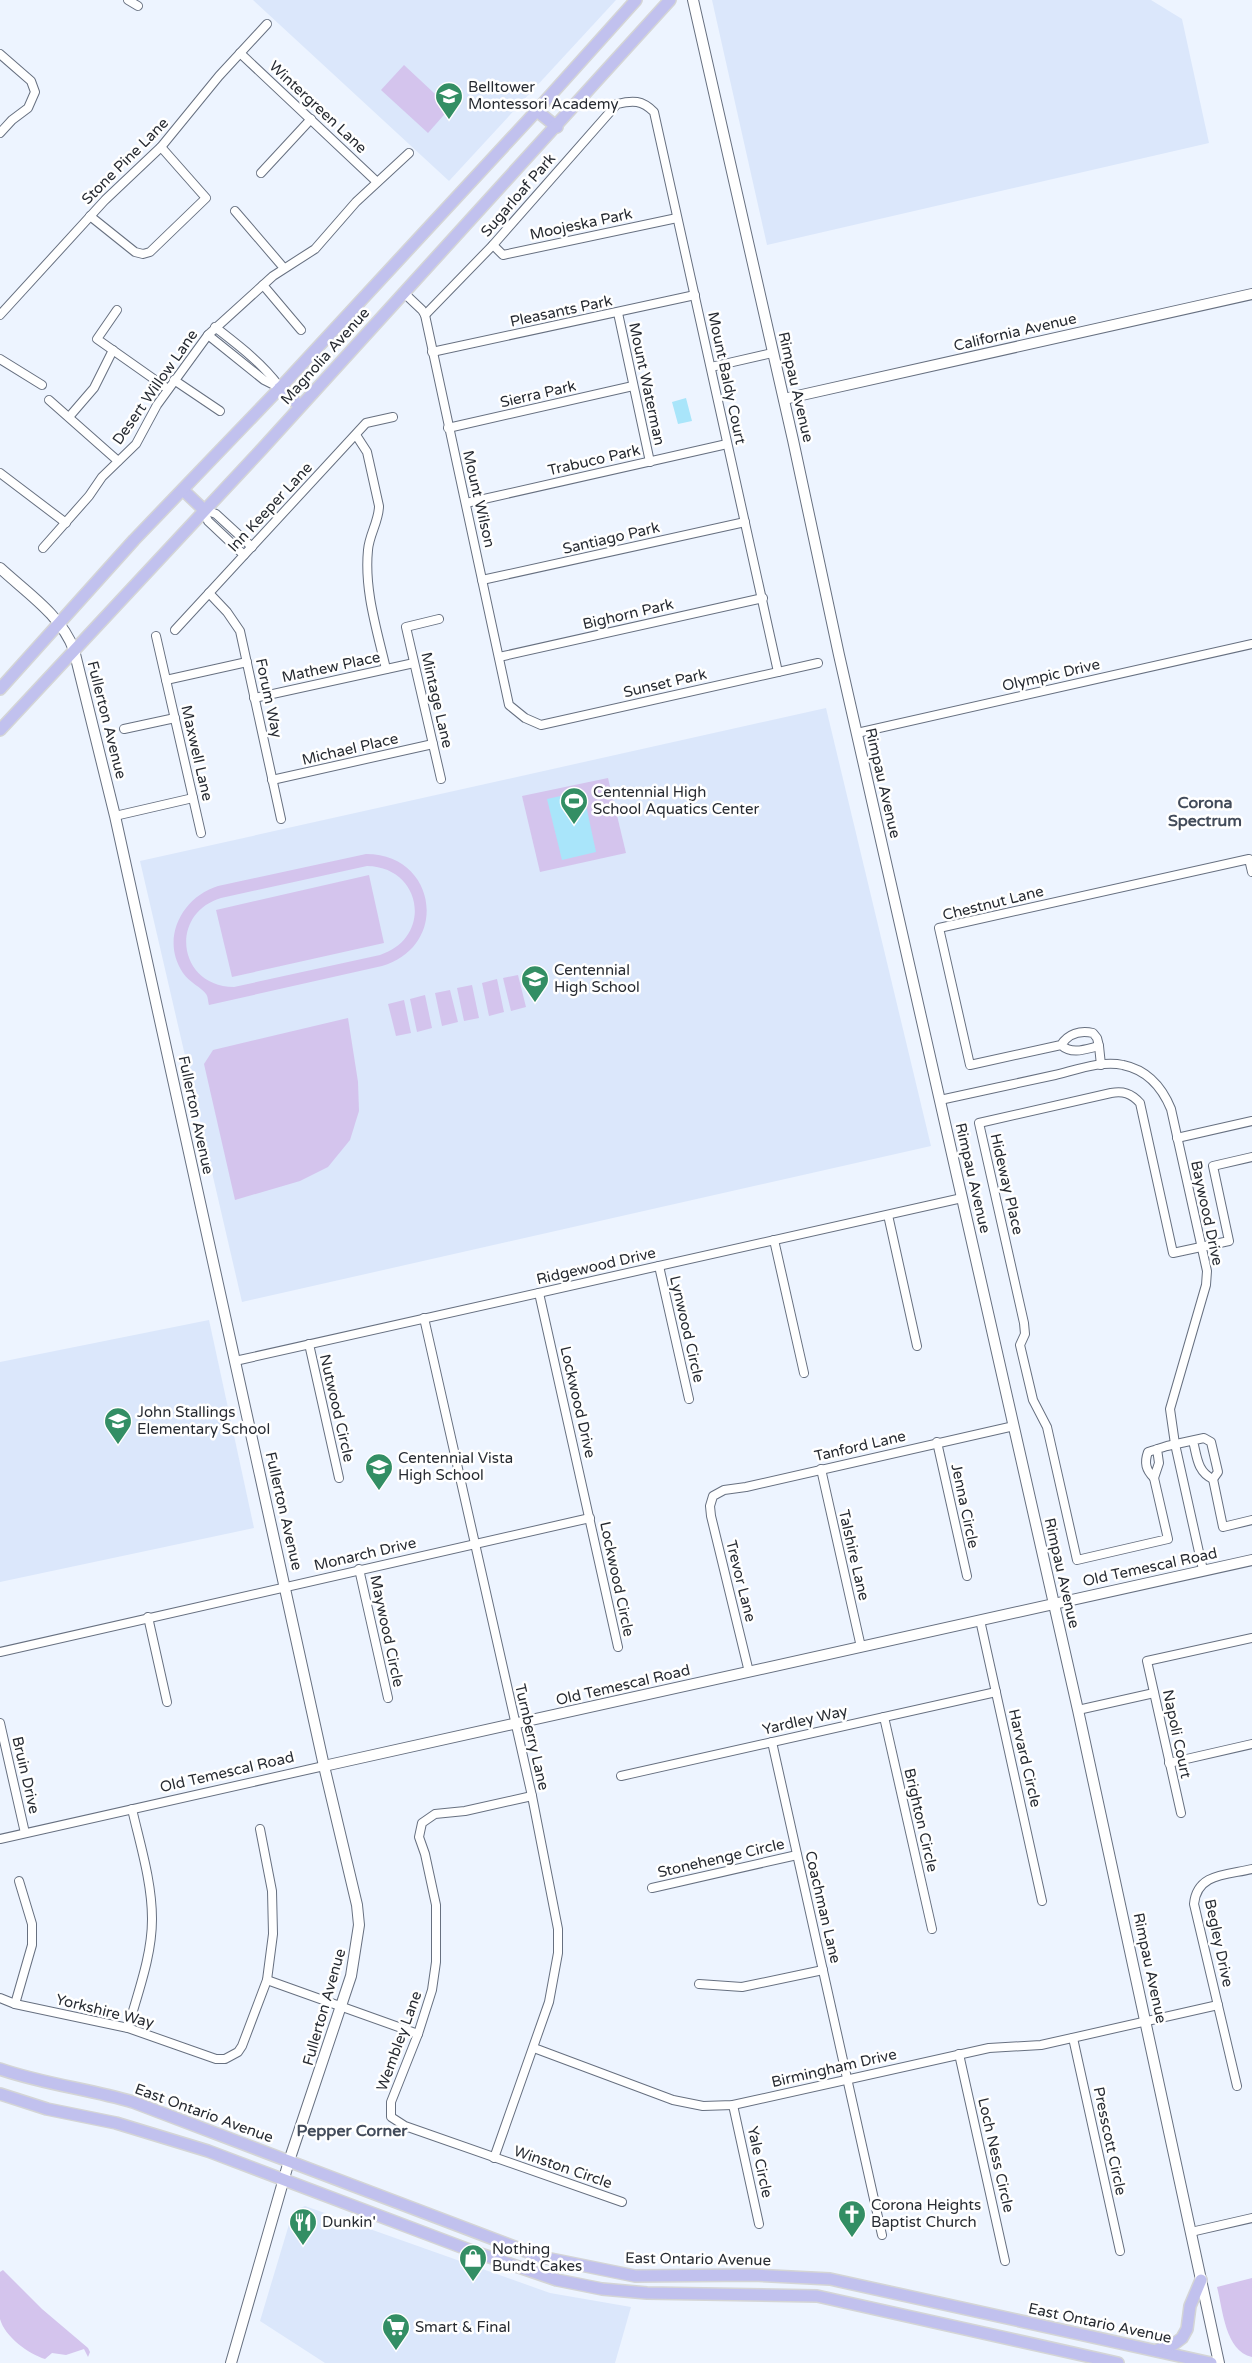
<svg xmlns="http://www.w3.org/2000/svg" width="1252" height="2363" font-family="'Varela Round',sans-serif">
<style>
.built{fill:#dbe7fb}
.green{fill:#d4c4ed;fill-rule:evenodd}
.water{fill:#a9e5fa}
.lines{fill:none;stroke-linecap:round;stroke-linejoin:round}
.street-casing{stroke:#677080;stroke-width:10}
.secondary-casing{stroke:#677080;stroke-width:12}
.primary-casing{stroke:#d4d5d6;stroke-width:14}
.street{stroke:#fff;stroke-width:8}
.secondary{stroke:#fff;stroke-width:10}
.primary{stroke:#c1c1ee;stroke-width:11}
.labels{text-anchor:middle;stroke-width:5;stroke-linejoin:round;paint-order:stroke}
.poi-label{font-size:15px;fill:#272b32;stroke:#fff;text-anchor:start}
.street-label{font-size:15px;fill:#272b32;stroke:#fff}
.neighbourhood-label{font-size:16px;font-weight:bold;fill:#424b5a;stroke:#fff}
</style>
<rect width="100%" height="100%" fill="#edf4ff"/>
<g class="built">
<path d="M253,0H616L449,181Z"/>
<path d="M712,0H1151L1182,19L1209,143L767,245Z"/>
<path d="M826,708L931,1146L242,1302L140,861Z"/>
<path d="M209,1320L254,1528L0,1582V1362Z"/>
<path d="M305,2206L550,2293L631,2307L615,2363H325L260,2321L293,2211Z"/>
</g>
<g class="green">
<path d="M404,65L450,108L428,133L381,90Z"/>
<path d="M608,778L626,853L540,872L522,796Z"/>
<path d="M366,854C437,854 450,946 382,966L209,1005C208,1002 208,996 206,994C202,988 189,982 183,973C160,939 182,897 218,886ZM367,866C423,867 433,938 380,955L234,987C178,987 168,914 221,898Z"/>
<path d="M369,875L384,943L232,977L216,910Z"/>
<path d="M518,975L526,1007L511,1011L503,978Z"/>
<path d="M497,979L504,1012L489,1016L482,983Z"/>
<path d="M472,985L479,1018L464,1021L457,988Z"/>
<path d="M450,990L458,1022L442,1026L435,993Z"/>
<path d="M425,995L432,1028L417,1032L410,999Z"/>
<path d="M404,1000L411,1033L396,1036L388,1004Z"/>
<path d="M348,1018L358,1082L359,1111L350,1140L328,1167L300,1181L235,1200L204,1064L213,1050Z"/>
<path d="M3,2270L42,2309L88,2348L90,2352L88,2357L84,2349L66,2355L52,2353L45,2359C29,2354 5,2337 0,2319C0,2308 0,2284 0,2272Z"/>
<path d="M1252,2278V2357C1225,2351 1223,2310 1217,2287Z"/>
</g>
<g class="water">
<path d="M686,398L692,421L678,424L672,402Z"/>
<path d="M583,791L596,852L562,860L547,799Z"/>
</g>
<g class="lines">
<g class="street-casing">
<g id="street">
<path d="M128,0L138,6"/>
<path d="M240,53L377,182"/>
<path d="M0,54L31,81L35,92L28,108L12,120L0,133"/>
<path d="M261,173L311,119"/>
<path d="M235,211L283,267"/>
<path d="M90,216L135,252L143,254L150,252L206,198L161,147"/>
<path d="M493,245L503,255L677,218"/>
<path d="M263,285L301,330"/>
<path d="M403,292L422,310L425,315L509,705L525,718L541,725L818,663"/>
<path d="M117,310L97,339L168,389"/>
<path d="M618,313L650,462"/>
<path d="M0,315L105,200L161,147L219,76L267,24"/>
<path d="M425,315L493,245L617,104C633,100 642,100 654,112L778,672"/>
<path d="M215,327C238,345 261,362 279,386"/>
<path d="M208,335L264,380L280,388"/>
<path d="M432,352L695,295"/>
<path d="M0,359L42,385"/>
<path d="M711,367L772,353"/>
<path d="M174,380L220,411"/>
<path d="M49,400L118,461"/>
<path d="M69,417L94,388L113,350"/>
<path d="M448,428L633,386"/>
<path d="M356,435L367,452L379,506C379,521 369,535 368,550C364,590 377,630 386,669"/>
<path d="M0,473L66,523"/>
<path d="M466,503L727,444"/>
<path d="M203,509L208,521L244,555"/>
<path d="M203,509L216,514L252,547"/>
<path d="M43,548L89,496L102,477L136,444L157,405L208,335L273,276L315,249L356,202L409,153"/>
<path d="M482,580L745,522"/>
<path d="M209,593L227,612L240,631L281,819"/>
<path d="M439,619L406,627L441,779"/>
<path d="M175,630L366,423L393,417"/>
<path d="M156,636L201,833"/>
<path d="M499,657L763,598"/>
<path d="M166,680L247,662"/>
<path d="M254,698L414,663"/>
<path d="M124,729L175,718"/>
<path d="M857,733L1252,644"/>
<path d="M272,780L433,744"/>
<path d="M115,816L193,798"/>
<path d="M1061,1045C1072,1055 1086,1049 1099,1046L1097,1038L1093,1033C1080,1030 1068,1034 1061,1045L970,1065L939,928L1249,859L1252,872"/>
<path d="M1099,1046L1101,1065"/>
<path d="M940,1100C978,1092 1017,1083 1055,1075C1076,1070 1102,1060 1123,1065C1147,1070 1162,1087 1171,1109L1207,1271L1206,1285L1170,1409L1175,1444L1203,1570"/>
<path d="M1177,1138L1252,1121"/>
<path d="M888,1215L917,1346"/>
<path d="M774,1240L804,1373"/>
<path d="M659,1266L689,1399"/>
<path d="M539,1293L618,1647"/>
<path d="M424,1318L532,1796L558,1929V1953L549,2002L494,2158"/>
<path d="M309,1344L339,1478"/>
<path d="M235,1361L962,1198"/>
<path d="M937,1442L967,1576"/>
<path d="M1157,1449L1159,1463L1154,1478C1146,1470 1144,1463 1148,1452C1154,1450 1161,1448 1167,1446L1204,1438L1211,1442L1218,1472L1213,1479C1197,1472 1197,1456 1193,1441"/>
<path d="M821,1469L861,1647"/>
<path d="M1154,1478L1168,1539L1077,1560L1047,1427L1033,1400L1020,1345L1025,1334L1024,1323L979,1123L1111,1093C1123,1091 1131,1093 1140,1103L1173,1253L1229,1241L1213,1166L1252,1157"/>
<path d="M1213,1479L1223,1527L1252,1520"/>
<path d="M359,1569L388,1698"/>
<path d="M148,1617L167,1702"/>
<path d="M980,1620L1042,1901"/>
<path d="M0,1652L590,1518"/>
<path d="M749,1672L711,1516L710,1506L713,1496L724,1490L746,1487L1014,1426"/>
<path d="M1078,1710L1154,1693"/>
<path d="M884,1717L932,1929"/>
<path d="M0,1723L25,1833"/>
<path d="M772,1742L882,2235"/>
<path d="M1169,1763L1252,1744"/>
<path d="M621,1776L996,1692"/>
<path d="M532,1796L465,1811L435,1814L422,1823L419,1837L425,1854L436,1905V1962L432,1990L418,2034L391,2102V2117L405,2126L622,2202"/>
<path d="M1181,1813L1147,1661L1252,1638"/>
<path d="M0,1839L324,1766"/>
<path d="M652,1888L797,1855"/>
<path d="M267,1980L418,2034"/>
<path d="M699,1984L742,1987L823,1970"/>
<path d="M0,1998L15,2004L128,2028L216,2059H225L238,2052L242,2046L267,1980L273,1934L272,1891L260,1829"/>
<path d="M15,2004L32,1945V1924L19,1881"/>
<path d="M128,2028C138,1992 152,1956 152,1919C152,1882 140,1844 132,1809"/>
<path d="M1073,2038L1120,2251"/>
<path d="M534,2048L673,2100L703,2106L733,2105L989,2048L1041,2045L1218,2005"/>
<path d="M959,2054L1005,2261"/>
<path d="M1237,2086L1194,1904C1197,1873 1227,1875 1252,1869"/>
<path d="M733,2105L759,2224"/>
<path d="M1191,2232L1252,2218"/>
</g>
</g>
<g class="secondary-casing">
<g id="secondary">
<path d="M693,0L793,440L839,655L1078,1710L1219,2363"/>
<path d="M784,399L1252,294"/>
<path d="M0,568C27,593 61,615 74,650L115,816L324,1766L357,1905L359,1925L351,1976L289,2161L231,2363"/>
<path d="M324,1766L1252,1560"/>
</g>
</g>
<g class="primary-casing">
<g id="primary">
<path d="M537,111L557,127"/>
<path d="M280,388L300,406"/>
<path d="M183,490L203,509"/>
<path d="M0,689L134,540L280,388L530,118L636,0"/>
<path d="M0,730L262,449L670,0"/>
<path d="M0,2069C43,2084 89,2089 133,2102L541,2257L635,2276L754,2275L830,2279L1211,2363"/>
<path d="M0,2094L47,2109L116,2123L208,2151L472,2251L557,2280L602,2289L647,2293L817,2296L1118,2363"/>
<path d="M1157,2350L1174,2344L1182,2338L1187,2329L1190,2306L1201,2280"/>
</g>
</g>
<use href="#street" class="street"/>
<use href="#secondary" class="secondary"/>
<use href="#primary" class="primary"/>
</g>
<defs>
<g id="school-pin" transform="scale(1.4375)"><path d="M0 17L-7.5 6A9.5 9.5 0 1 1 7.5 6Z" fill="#338e64" stroke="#fff"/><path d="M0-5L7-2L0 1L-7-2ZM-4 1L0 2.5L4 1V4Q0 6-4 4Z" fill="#fff"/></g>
<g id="stadium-pin" transform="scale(1.4375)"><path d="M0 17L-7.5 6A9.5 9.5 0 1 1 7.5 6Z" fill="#338e64" stroke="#fff"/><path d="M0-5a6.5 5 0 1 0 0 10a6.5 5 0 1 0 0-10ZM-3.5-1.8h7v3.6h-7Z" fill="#fff"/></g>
<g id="church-pin" transform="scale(1.4375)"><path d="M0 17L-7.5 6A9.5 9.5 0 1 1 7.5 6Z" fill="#338e64" stroke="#fff"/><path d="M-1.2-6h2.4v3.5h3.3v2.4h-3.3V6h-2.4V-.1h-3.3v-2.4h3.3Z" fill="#fff"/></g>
<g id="restaurant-pin" transform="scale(1.4375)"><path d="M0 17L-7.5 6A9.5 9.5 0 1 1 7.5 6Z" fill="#338e64" stroke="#fff"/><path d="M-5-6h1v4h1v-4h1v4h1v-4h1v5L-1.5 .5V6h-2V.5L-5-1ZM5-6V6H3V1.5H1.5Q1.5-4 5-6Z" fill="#fff"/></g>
<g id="shop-pin" transform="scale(1.4375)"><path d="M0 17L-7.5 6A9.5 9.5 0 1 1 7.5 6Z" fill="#338e64" stroke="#fff"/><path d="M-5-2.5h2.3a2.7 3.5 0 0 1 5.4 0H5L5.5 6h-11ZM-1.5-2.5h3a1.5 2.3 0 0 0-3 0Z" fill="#fff"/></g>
<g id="supermarket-pin" transform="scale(1.4375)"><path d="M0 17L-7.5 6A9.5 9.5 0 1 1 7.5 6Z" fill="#338e64" stroke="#fff"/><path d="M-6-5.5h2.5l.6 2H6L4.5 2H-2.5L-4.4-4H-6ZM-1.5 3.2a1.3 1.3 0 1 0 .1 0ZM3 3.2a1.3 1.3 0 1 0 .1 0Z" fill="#fff"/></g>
</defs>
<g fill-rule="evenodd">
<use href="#school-pin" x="449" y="96"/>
<use href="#stadium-pin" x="574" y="801"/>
<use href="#school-pin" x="535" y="979"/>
<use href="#school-pin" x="118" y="1421"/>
<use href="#school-pin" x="379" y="1467"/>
<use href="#church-pin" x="852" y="2214"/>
<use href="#restaurant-pin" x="303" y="2222"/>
<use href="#shop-pin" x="473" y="2258"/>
<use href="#supermarket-pin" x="396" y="2327"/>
</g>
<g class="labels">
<g class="poi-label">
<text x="468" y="92">Belltower<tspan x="468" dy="17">Montessori Academy</tspan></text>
<text x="593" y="797">Centennial High<tspan x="593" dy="17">School Aquatics Center</tspan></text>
<text x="554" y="975">Centennial<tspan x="554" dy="17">High School</tspan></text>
<text x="137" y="1417">John Stallings<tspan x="137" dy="17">Elementary School</tspan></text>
<text x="398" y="1463">Centennial Vista<tspan x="398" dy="17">High School</tspan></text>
<text x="871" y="2210">Corona Heights<tspan x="871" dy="17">Baptist Church</tspan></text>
<text x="322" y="2227">Dunkin'</text>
<text x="492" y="2254">Nothing<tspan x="492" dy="17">Bundt Cakes</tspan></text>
<text x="415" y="2332">Smart &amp; Final</text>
</g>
<g class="street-label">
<text transform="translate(318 107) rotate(43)" y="5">Wintergreen Lane</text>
<text transform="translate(125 161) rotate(-45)" y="5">Stone Pine Lane</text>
<text transform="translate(518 195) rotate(-49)" y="5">Sugarloaf Park</text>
<text transform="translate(581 224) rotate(-12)" y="5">Moojeska Park</text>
<text transform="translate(561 311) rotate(-12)" y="5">Pleasants Park</text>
<text transform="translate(1015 332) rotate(-13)" y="5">California Avenue</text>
<text transform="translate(325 356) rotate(-48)" y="5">Magnolia Avenue</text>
<text transform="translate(727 378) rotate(78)" y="5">Mount Baldy Court</text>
<text transform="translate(647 384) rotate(78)" y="5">Mount Waterman</text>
<text transform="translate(155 387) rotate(-55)" y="5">Desert Willow Lane</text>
<text transform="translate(796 387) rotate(77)" y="5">Rimpau Avenue</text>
<text transform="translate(538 394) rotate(-13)" y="5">Sierra Park</text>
<text transform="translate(594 460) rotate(-13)" y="5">Trabuco Park</text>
<text transform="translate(479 499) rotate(77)" y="5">Mount Wilson</text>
<text transform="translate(270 507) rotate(-47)" y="5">Inn Keeper Lane</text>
<text transform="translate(611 538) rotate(-13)" y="5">Santiago Park</text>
<text transform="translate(628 614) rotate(-13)" y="5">Bighorn Park</text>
<text transform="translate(331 667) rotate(-12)" y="5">Mathew Place</text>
<text transform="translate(1051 675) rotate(-13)" y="5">Olympic Drive</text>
<text transform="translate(665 683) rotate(-13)" y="5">Sunset Park</text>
<text transform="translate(269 698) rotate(78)" y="5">Forum Way</text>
<text transform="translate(437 700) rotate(77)" y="5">Mintage Lane</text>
<text transform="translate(107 720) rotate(76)" y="5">Fullerton Avenue</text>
<text transform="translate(350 749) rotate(-13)" y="5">Michael Place</text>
<text transform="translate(197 753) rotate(77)" y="5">Maxwell Lane</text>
<text transform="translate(883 783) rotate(77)" y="5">Rimpau Avenue</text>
<text transform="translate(993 903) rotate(-14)" y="5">Chestnut Lane</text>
<text transform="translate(196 1115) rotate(78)" y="5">Fullerton Avenue</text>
<text transform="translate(973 1178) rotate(77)" y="5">Rimpau Avenue</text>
<text transform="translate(1007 1184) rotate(77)" y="5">Hideway Place</text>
<text transform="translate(1207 1213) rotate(78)" y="5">Baywood Drive</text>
<text transform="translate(596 1266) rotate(-13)" y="5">Ridgewood Drive</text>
<text transform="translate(687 1329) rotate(77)" y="5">Lynwood Circle</text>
<text transform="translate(578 1402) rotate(77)" y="5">Lockwood Drive</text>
<text transform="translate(337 1408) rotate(77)" y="5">Nutwood Circle</text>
<text transform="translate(860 1446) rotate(-13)" y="5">Tanford Lane</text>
<text transform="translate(965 1506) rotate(78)" y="5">Jenna Circle</text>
<text transform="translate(284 1511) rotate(77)" y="5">Fullerton Avenue</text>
<text transform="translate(365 1554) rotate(-13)" y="5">Monarch Drive</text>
<text transform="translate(854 1555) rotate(77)" y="5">Talshire Lane</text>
<text transform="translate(1150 1567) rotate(-12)" y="5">Old Temescal Road</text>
<text transform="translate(1062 1573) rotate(77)" y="5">Rimpau Avenue</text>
<text transform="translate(617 1579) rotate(78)" y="5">Lockwood Circle</text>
<text transform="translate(741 1581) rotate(76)" y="5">Trevor Lane</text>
<text transform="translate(387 1631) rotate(78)" y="5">Maywood Circle</text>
<text transform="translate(623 1685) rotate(-13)" y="5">Old Temescal Road</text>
<text transform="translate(805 1720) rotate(-13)" y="5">Yardley Way</text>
<text transform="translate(1177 1734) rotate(78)" y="5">Napoli Court</text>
<text transform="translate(532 1737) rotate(77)" y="5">Turnberry Lane</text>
<text transform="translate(1025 1758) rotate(77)" y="5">Harvard Circle</text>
<text transform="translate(227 1772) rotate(-13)" y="5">Old Temescal Road</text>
<text transform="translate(26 1775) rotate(77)" y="5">Bruin Drive</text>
<text transform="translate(921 1820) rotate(77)" y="5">Brighton Circle</text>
<text transform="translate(721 1858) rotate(-13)" y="5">Stonehenge Circle</text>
<text transform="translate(823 1907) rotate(77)" y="5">Coachman Lane</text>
<text transform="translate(1219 1943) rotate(78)" y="5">Begley Drive</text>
<text transform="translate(1150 1968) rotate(78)" y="5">Rimpau Avenue</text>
<text transform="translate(324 2007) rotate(-74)" y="5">Fullerton Avenue</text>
<text transform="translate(105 2011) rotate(14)" y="5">Yorkshire Way</text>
<text transform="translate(399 2041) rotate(-70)" y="5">Wembley Lane</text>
<text transform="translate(834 2068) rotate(-13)" y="5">Birmingham Drive</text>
<text transform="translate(204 2113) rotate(20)" y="5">East Ontario Avenue</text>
<text transform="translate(1110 2141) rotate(78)" y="5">Presscott Circle</text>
<text transform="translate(996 2155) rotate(77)" y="5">Loch Ness Circle</text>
<text transform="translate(760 2162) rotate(78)" y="5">Yale Circle</text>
<text transform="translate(563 2167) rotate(19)" y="5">Winston Circle</text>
<text transform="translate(698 2259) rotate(1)" y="5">East Ontario Avenue</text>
<text transform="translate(1100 2323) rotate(12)" y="5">East Ontario Avenue</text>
</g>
<g class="neighbourhood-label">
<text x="1205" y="808">Corona<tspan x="1205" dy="18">Spectrum</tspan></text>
<text x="352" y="2136">Pepper Corner</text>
</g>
</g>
</svg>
